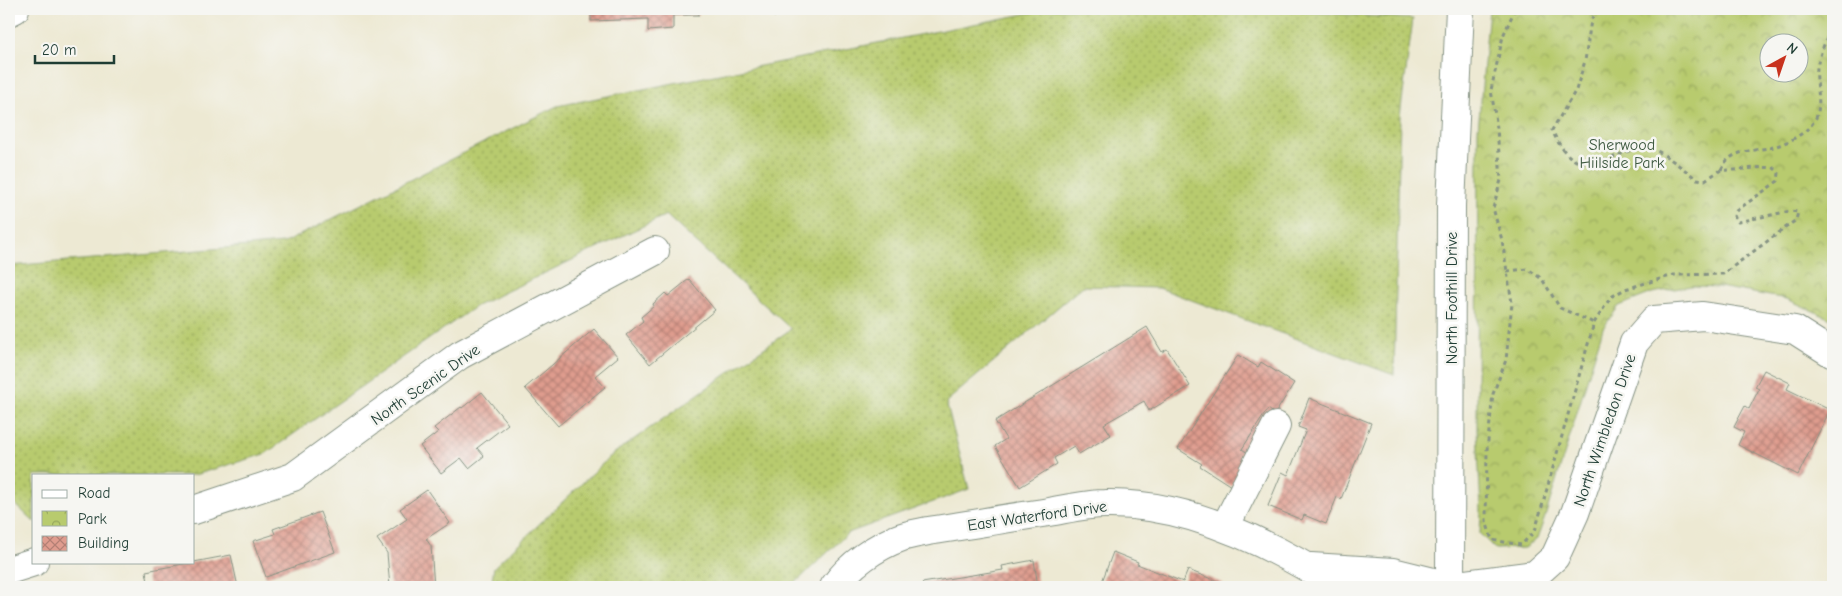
<svg xmlns="http://www.w3.org/2000/svg" width="1842" height="596" font-family="'Comic Neue',sans-serif">
<style>
.grass{fill:url(#grass-dots);stroke:#6c8451}
.park{fill:url(#park-crowns);stroke:#6c8451;fill-rule:evenodd}
.building{fill:url(#building-cross-hatch)}
.lines{fill:none;stroke-linecap:round;stroke-linejoin:round}
.minor-casing{stroke:#869384;stroke-width:30}
.path{stroke:#869384;stroke-width:3;stroke-dasharray:4 4;stroke-linecap:butt}
.minor{stroke:#fff;stroke-width:28}
.labels{text-anchor:middle;stroke-width:5;stroke-linejoin:round;paint-order:stroke}
.park-label{font-size:16px;fill:#3e5940;stroke:#f6f6f2}
.street-label{font-size:16px;fill:#1f3d34;stroke:#f6f6f2}
</style>
<defs>
<pattern id="grass-dots" width="8" height="8" patternUnits="userSpaceOnUse" patternTransform="scale(1.25)"><rect width="8" height="8" fill="#b8cb6e"/><path d="M2 2h.1M6 6h.1" fill="none" stroke="#95a65b" stroke-width="1.8" stroke-linecap="round"/></pattern>
<pattern id="park-crowns" width="20" height="18" patternUnits="userSpaceOnUse" patternTransform="scale(1.25)"><rect width="20" height="18" fill="#b8cb6e"/><path d="M2 6a3 3 0 1 1 6 0M12 15a3 3 0 1 1 6 0" fill="none" stroke="#95a65b"/></pattern>
<pattern id="building-cross-hatch" width="8" height="8" patternUnits="userSpaceOnUse" patternTransform="scale(1.25)"><rect width="8" height="8" fill="#df9c8e"/><path d="M0 0l8 8M0 8l8-8" fill="none" stroke="#b48075"/></pattern>
</defs>
<rect width="100%" height="100%" fill="#f6f6f2"/>
<filter id="ink" filterUnits="userSpaceOnUse"><feTurbulence type="fractalNoise" baseFrequency=".02" numOctaves="2"/><feDisplacementMap in="SourceGraphic" scale="10" xChannelSelector="R" yChannelSelector="G"/><feConvolveMatrix kernelMatrix="1 2 1 2 8 2 1 2 1" color-interpolation-filters="sRGB"/></filter>
<filter id="wash" filterUnits="userSpaceOnUse"><feTurbulence type="fractalNoise" baseFrequency=".0096" numOctaves="4" result="noise"/><feDisplacementMap in="SourceGraphic" scale="20" xChannelSelector="R" yChannelSelector="G"/><feGaussianBlur stdDeviation="1.12" result="paint"/><feColorMatrix in="noise" values="0 0 0 0 0 0 0 0 0 0 0 0 0 0 0 0 0 1.4 0 .05"/><feComposite in="paint" operator="in"/></filter>
<g filter="url(#wash)">
<rect width="100%" height="100%" fill="#ede9d3"/>
<path class="grass" d="M1050,9H1260L1413,19L1400,116L1394,375L1159,288L1083,286L946,402L969,489L848,533L791,587H491L494,567L613,454L791,329L666,215L476,306L265,454L194,475H34V522L9,498V266L284,243L557,106Z"/>
<path class="park" d="M1489,9H1833V320L1787,299L1720,287L1691,286L1652,293L1619,306L1603,328L1545,517L1537,539L1525,548L1495,549L1480,534L1481,511L1477,429L1478,130ZM1770,42H1800V72H1770Z"/>
<g id="blocks">
<g class="building">
<path d="M591,9H699V15H673V29L648,31V19L591,21Z"/>
<path d="M771,9H796L774,17Z"/>
<path d="M689,279L715,310L650,364L626,335L643,321L641,317L654,306L653,304L665,293L668,296Z"/>
<path d="M1147,327L1162,352L1167,349L1190,386L1149,411L1144,401L1104,424L1111,435L1079,454L1074,446L1054,458L1057,464L1020,487L995,446L1006,439L995,421Z"/>
<path d="M594,329L618,357L595,376L605,387L558,426L525,388Z"/>
<path d="M1238,355L1258,367L1261,362L1294,383L1275,414L1268,409L1242,449L1251,455L1231,486L1200,466L1202,464L1178,449Z"/>
<path d="M1764,370L1790,383L1787,389L1830,410L1798,475L1738,445L1744,432L1734,427L1745,406L1749,409L1759,389L1755,387Z"/>
<path d="M482,392L508,424L477,448L484,456L469,468L461,458L441,473L420,446L438,432L434,428L461,407L462,408Z"/>
<path d="M1309,398L1371,423L1341,499L1337,497L1326,524L1304,515L1302,520L1268,506L1282,472L1288,475L1306,430L1298,427Z"/>
<path d="M427,490L450,523L426,539L431,546L434,587H390L387,553L377,539L407,519L400,509Z"/>
<path d="M320,512L335,552L266,577L253,541L275,534L273,529Z"/>
<path d="M1113,552L1138,562L1137,564L1183,582L1188,570L1222,583L1221,587H1100Z"/>
<path d="M231,555L238,587H149L146,571Z"/>
<path d="M1034,560L1038,587H923L922,583L1003,570L1002,566Z"/>
</g>
</g>
</g>
<g filter="url(#ink)">
<use href="#blocks" fill-opacity="0" stroke="#869384" stroke-width="1"/>
<g class="lines">
<g class="minor-casing">
<g id="minor">
<path d="M9,12L15,9"/>
<path d="M194,510L293,477L460,355L655,251"/>
<path d="M1225,527L1276,426"/>
<path d="M1311,567L1393,572L1450,586"/>
<path d="M9,570L34,562"/>
<path d="M834,587C849,565 876,546 902,537C910,534 919,533 928,531C968,525 1008,518 1049,512C1067,509 1086,504 1105,504C1187,502 1272,544 1339,587"/>
<path d="M1442,587L1535,575L1555,557L1575,513L1634,343L1654,320L1703,316L1795,330L1833,354"/>
<path d="M1450,587L1451,205L1460,9"/>
</g>
</g>
<g class="path">
<path d="M1515,9L1503,36L1491,90L1497,128L1501,180L1493,208L1502,240L1512,303L1506,360L1493,394L1487,450L1486,521L1492,540L1521,545L1535,531L1594,323L1611,297L1625,289L1674,275L1723,274L1796,220L1798,212L1790,211L1738,222L1734,216L1736,211L1778,181L1779,173L1774,168C1757,166 1739,171 1721,170C1730,147 1758,152 1777,146C1790,141 1803,135 1812,124C1825,109 1815,86 1817,68C1819,54 1827,38 1833,25"/>
<path d="M1597,9L1591,20L1585,61L1576,90L1552,130C1556,139 1560,146 1566,153C1594,183 1618,143 1652,149C1662,151 1688,173 1697,179L1705,180L1721,170"/>
<path d="M1507,271L1528,269L1542,279L1560,308L1594,323"/>
</g>
<use href="#minor" class="minor"/>
</g>
</g>
<g class="labels">
<g class="park-label">
<text x="1622" y="150">Sherwood<tspan x="1622" dy="18">Hiilside Park</tspan></text>
</g>
<g class="street-label">
<text transform="translate(1451 298) rotate(-90)" y="6">North Foothill Drive</text>
<text transform="translate(425 384) rotate(-35)" y="6">North Scenic Drive</text>
<text transform="translate(1604 430) rotate(-71)" y="6">North Wimbledon Drive</text>
<text transform="translate(1037 515) rotate(-8)" y="6">East Waterford Drive</text>
</g>
</g>
<rect width="1842" height="596" fill="none" stroke="#f6f6f2" stroke-width="30"/>
<rect x="32" y="474" width="162" height="90" fill="#f6f6f2" stroke="#a0aca6"/>
<rect x="42" y="490" width="25" height="8" fill="#ffffff" stroke="#a0aca6"/>
<text x="78" y="498" font-size="15" fill="#1f3d34">Road</text>
<rect x="42" y="511" width="25" height="15" fill="url(#park-crowns)" stroke="#a0aca6"/>
<text x="78" y="524" font-size="15" fill="#1f3d34">Park</text>
<rect x="42" y="536" width="25" height="15" fill="url(#building-cross-hatch)" stroke="#a0aca6"/>
<text x="78" y="548" font-size="15" fill="#1f3d34">Building</text>
<g transform="translate(1784 58) rotate(40)"><circle r="24" fill="#f6f6f2" stroke="#a0aca6"/>
<path d="M0-4L9 19L0 12L-9 19Z" fill="#c8321e"/>
<text y="-8" font-size="14" font-weight="bold" text-anchor="middle" fill="#1f3d34">N</text>
</g>
<path d="M35 55v8h79v-8" fill="none" stroke="#1f3d34" stroke-width="2.5"/>
<text x="42" y="55" font-size="15" fill="#1f3d34" stroke="#f6f6f2" stroke-width="4" paint-order="stroke">20 m</text>
</svg>
